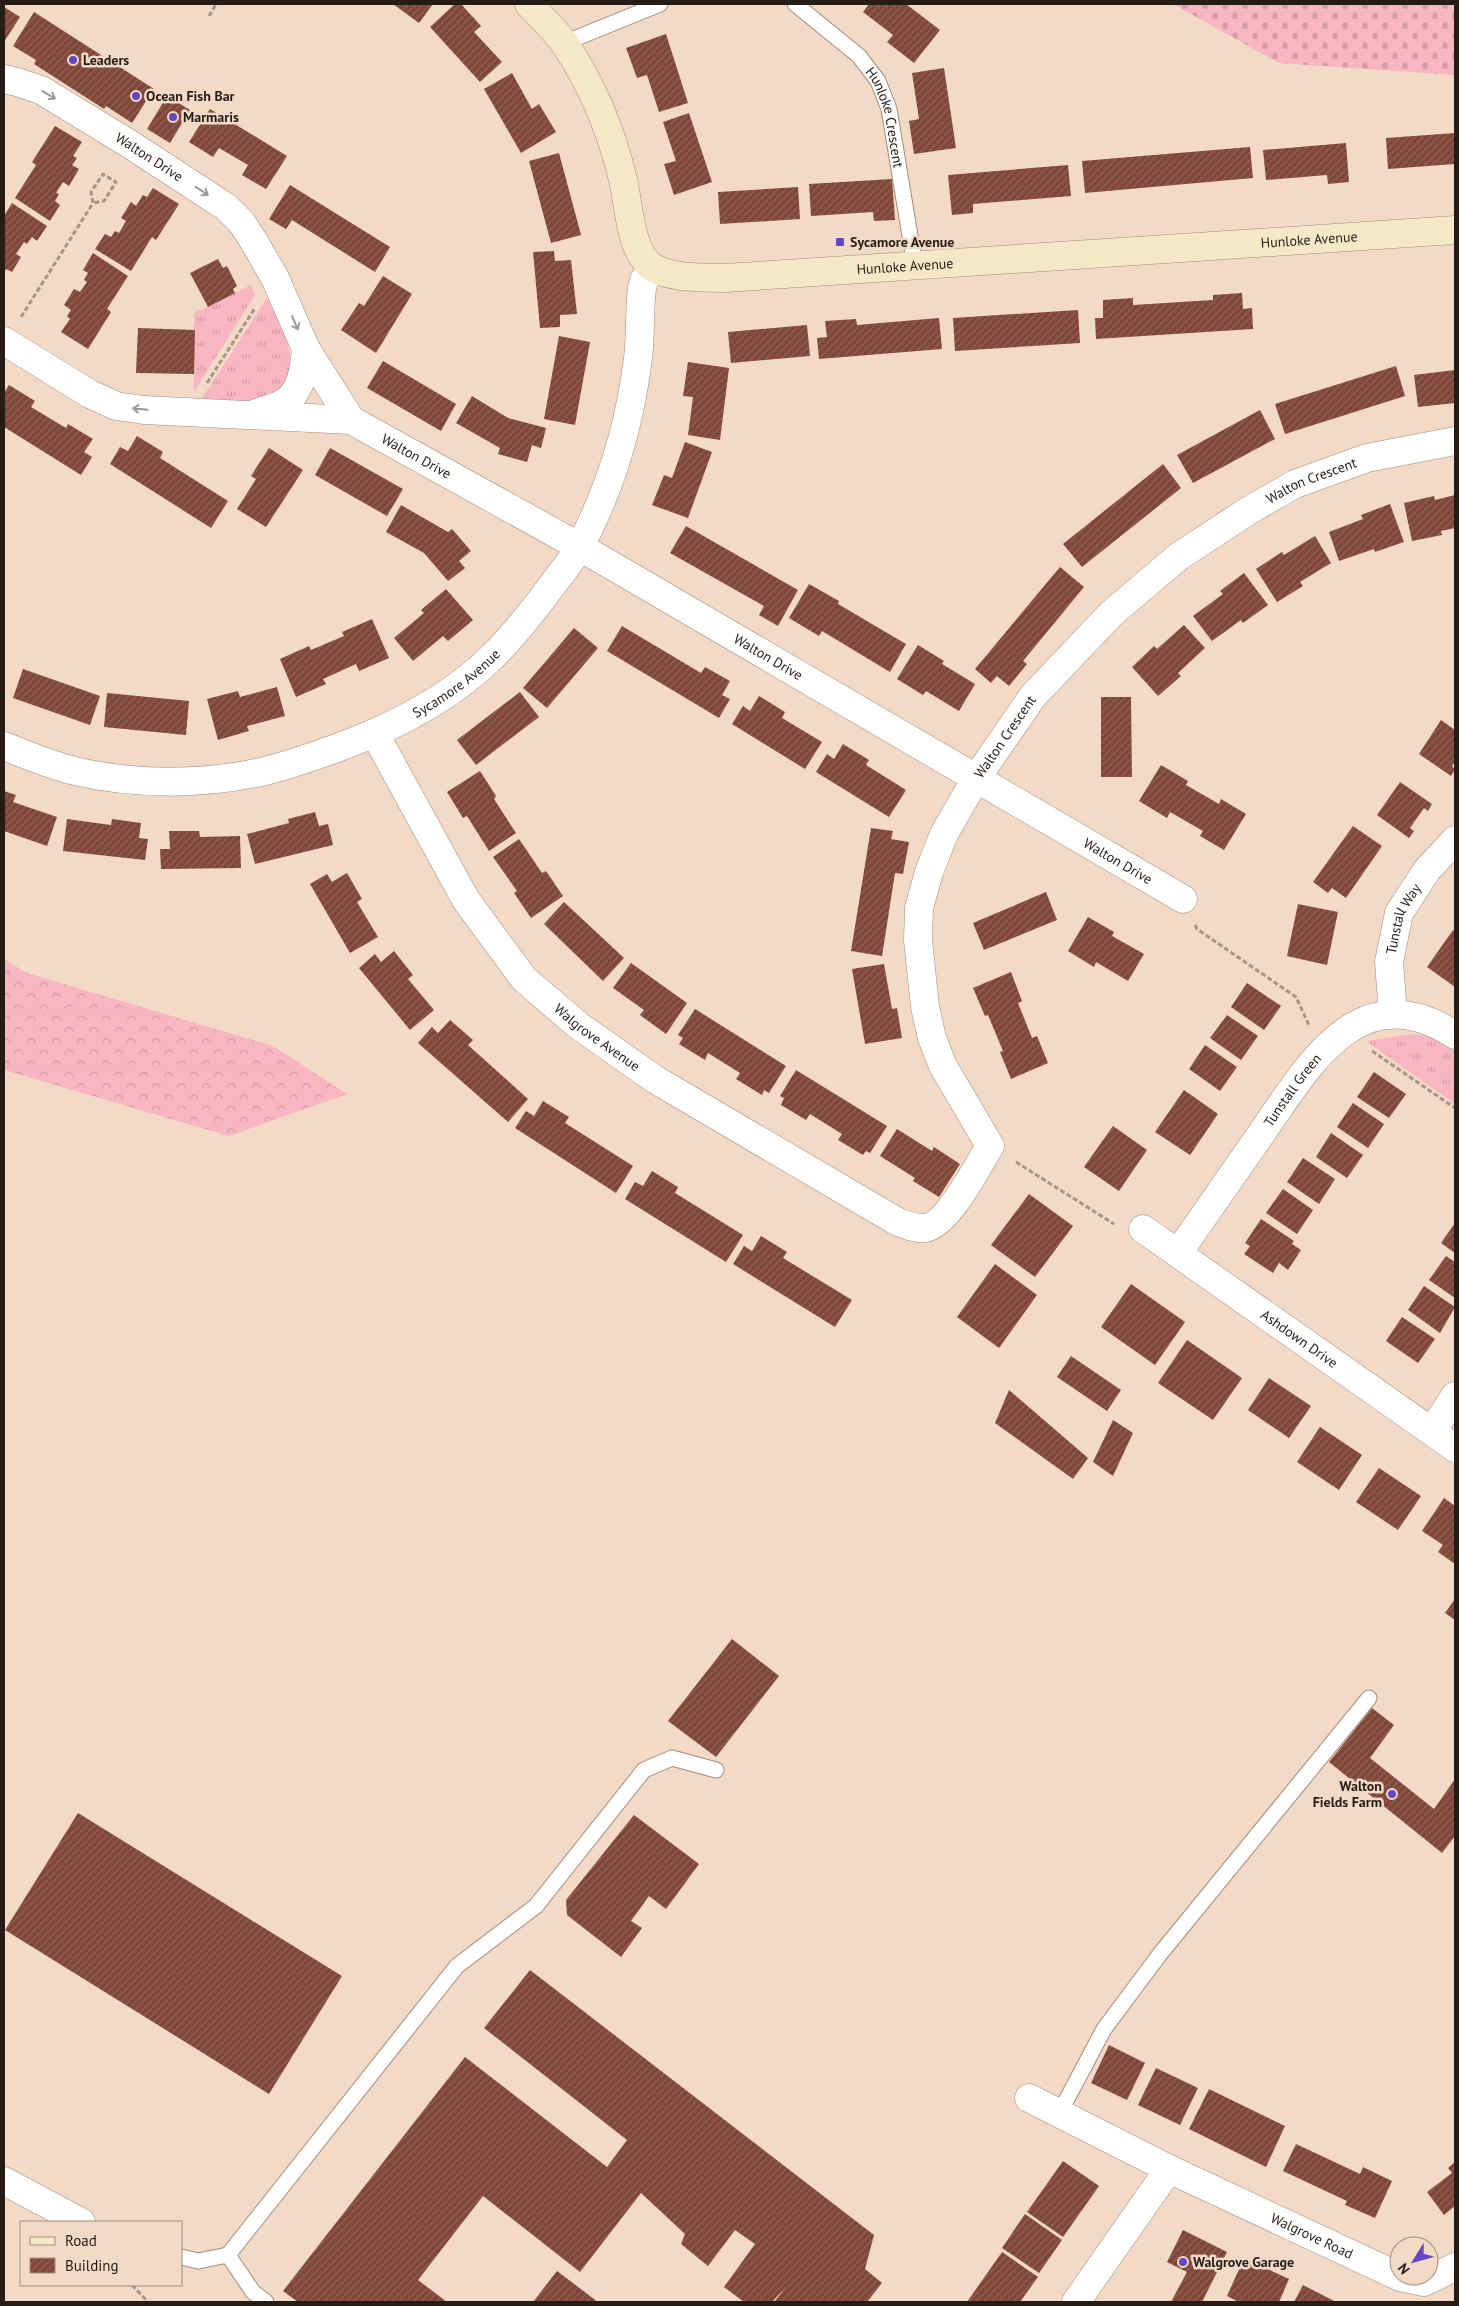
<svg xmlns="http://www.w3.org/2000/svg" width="1459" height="2306" font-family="'PT Sans',sans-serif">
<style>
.grass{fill:url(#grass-tufts)}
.forest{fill:url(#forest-crowns)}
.cemetery{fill:url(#cemetery-stones)}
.building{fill:url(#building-hatch)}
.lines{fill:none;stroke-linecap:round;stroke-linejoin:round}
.lane-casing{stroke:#a38c7b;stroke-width:17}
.street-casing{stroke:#a38c7b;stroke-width:29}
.secondary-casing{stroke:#a38c7b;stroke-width:29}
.path{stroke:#a89587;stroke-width:3;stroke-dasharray:5 2.5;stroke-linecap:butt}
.lane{stroke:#fff;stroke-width:15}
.street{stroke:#fff;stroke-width:28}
.secondary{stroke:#f5e8c6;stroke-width:28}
.oneway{stroke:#9d9996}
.poi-dot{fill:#6548c1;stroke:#f2dac7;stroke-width:2}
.labels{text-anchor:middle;stroke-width:5;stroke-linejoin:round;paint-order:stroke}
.poi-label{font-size:14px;font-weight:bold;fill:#251c15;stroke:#f2dac7;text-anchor:start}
.street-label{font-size:14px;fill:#251c15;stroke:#f2dac7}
</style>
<defs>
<pattern id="grass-tufts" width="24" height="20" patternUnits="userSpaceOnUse" patternTransform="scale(1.25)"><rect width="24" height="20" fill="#f7b6c1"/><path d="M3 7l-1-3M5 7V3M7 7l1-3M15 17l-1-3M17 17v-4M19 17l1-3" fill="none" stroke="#d49ca5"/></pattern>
<pattern id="forest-crowns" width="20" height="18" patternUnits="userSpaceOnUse" patternTransform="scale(1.25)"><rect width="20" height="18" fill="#f7b6c1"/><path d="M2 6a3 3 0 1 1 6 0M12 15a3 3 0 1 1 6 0" fill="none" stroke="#d49ca5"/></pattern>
<pattern id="cemetery-stones" width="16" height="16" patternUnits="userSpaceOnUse" patternTransform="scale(1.25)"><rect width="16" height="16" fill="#f7b6c1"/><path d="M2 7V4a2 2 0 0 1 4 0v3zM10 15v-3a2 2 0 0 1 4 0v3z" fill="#d49ca5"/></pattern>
<pattern id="building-hatch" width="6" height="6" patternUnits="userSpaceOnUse" patternTransform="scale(1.25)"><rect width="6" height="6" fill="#804638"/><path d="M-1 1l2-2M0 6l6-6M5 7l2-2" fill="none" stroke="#906358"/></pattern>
</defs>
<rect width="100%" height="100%" fill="#f2dac7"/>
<g class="grass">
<path d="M251,285L255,295L194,392V313Z"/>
<path d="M267,298C283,332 318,389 255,400C238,403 218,400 201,400Z"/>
<path d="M1412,1034L1431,1037L1455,1051V1104L1366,1041Z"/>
</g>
<path class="forest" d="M4,959L27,973L273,1046L347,1094L229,1136L4,1070Z"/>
<path class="cemetery" d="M1173,4H1455V75L1279,63Z"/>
<g class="building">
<path d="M393,4H433L419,23Z"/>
<path d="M455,4H461L481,26L474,32L502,62L480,82L430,27Z"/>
<path d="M869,4H906L940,30L914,63L887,42L893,35L863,12Z"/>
<path d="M4,7L20,17L4,42Z"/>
<path d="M34,12L154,89L132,123L106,106L104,109L34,64L36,60L13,46Z"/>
<path d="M666,34L688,103L659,112L647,75L637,78L626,48Z"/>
<path d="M944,68L956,148L914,154L909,121L919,119L912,73Z"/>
<path d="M512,73L532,109L539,104L556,132L521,153L484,89Z"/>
<path d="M167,96L190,110L170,143L147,129Z"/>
<path d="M210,109L287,156L266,189L242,175L248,165L219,148L213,157L189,142Z"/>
<path d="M689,113L712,182L674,195L664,164L676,161L663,122Z"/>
<path d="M55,126L82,142L73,156L77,158L72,165L79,169L69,186L63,182L56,193L59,194L55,201L60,205L50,221L15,198L36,165L32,162Z"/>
<path d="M1455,133V164L1388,169L1386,138Z"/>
<path d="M1346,143L1349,182L1328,184L1327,175L1266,180L1263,150Z"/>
<path d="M1250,147L1253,178L1085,193L1082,161Z"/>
<path d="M559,153L581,235L551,243L529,161Z"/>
<path d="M1068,165L1071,196L973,204V213L952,215L948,175Z"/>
<path d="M892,179L895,220L874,221L873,212L811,216L809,184Z"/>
<path d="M290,185L390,247L375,272L292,220L286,229L269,219Z"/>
<path d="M798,187L800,219L720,224L718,192Z"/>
<path d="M153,188L179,204L156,240L152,237L131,271L95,249L105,234L111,237L115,231L119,233L126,221L121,218L131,202L136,206L143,195L147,197Z"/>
<path d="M12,203L47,226L37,241L32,237L27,244L24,242L16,254L21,257L12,272L6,269L4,273V216Z"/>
<path d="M554,251L555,261L571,260L577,314L560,315V327L540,328L533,252Z"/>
<path d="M93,253L128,276L107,309L111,312L88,349L61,332L70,319L67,316L71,310L64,305L74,289L80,292L87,282L84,280L88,273L83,270Z"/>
<path d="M218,259L223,268L227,266L237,286L233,289L235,293L208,307L190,273Z"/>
<path d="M383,276L412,294L376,353L341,330L359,303L364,306Z"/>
<path d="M1242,293L1243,309L1252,308L1253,329L1096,339L1095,318H1103V300L1133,298V305L1213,300V295Z"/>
<path d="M1078,310L1080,343L955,351L953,318Z"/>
<path d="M939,318L942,349L819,359L817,338L827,337L825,321L856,319L857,325Z"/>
<path d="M807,325L810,356L731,363L728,332Z"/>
<path d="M138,328L195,330L194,374L136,373Z"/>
<path d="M559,336L590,342L575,425L544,419Z"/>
<path d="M383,361L456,404L441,431L367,388Z"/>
<path d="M688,362L729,368L720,440L688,435L693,397L683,396Z"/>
<path d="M1396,366L1405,396L1285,434L1275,404Z"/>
<path d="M1455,370V403L1418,407L1414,375Z"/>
<path d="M9,385L35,401L31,407L66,428L68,424L93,439L84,452L92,457L81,475L4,427V393Z"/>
<path d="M472,396L508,418L546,428L541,448L532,445L527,462L498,454L500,448L456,423Z"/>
<path d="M1260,410L1275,439L1193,483L1177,455Z"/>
<path d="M137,436L163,452L160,458L228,501L211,528L110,464L120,447L128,451Z"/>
<path d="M685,442L712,452L688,518L652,505L664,475L672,478Z"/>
<path d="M269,448L303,470L266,527L237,509L256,479L251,476Z"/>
<path d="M330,448L403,489L387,516L315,475Z"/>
<path d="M1163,464L1181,488L1082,567L1063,544Z"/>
<path d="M1455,495V528L1441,531L1442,535L1412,541L1404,503L1434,496L1435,500Z"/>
<path d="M1390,504L1404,542L1375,552L1374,549L1339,561L1329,532L1363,519L1361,515Z"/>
<path d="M401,505L448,532L452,529L471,551L459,561L465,568L448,581L424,553L386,532Z"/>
<path d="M686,526L798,590L778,626L759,615L764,606L670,553Z"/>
<path d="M1315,536L1331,563L1300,582L1303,586L1277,602L1256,569L1282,552L1284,555Z"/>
<path d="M1060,567L1084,587L1023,661L1027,664L1009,686L997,676L991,683L975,669Z"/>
<path d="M1244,573L1268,605L1243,623L1241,620L1212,641L1193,616L1223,594L1220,591Z"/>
<path d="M809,584L839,601L838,604L906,644L890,672L822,631L819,636L789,618Z"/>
<path d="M446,589L473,620L448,641L443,636L413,661L394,638L424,613L421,610Z"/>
<path d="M372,619L389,658L359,671L356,664L323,679L326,684L296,697L280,659L309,646L311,650L344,636L342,632Z"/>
<path d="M1184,625L1205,648L1178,673L1181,676L1158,696L1132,667L1154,646L1157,649Z"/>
<path d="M622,626L701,673L705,667L730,681L722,695L730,699L719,718L607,651Z"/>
<path d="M574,628L598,648L547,708L523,688Z"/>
<path d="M918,645L944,661L942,664L975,684L959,711L926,691L923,695L897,679Z"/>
<path d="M23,669L100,696L90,725L13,698Z"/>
<path d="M277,687L285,716L247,726L249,731L218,740L207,699L238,691L240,697Z"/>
<path d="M520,692L539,717L476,765L457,740Z"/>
<path d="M107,693L189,701L186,735L104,727Z"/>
<path d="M759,696L785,712L782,718L822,742L805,769L732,724L743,706L750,711Z"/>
<path d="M1101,697H1131L1132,777H1101Z"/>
<path d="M1441,720L1455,730V761L1452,766L1455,769L1451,776L1419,754Z"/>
<path d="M843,744L869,760L866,765L906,790L889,817L816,772L827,754L834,759Z"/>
<path d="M1161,765L1188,781L1186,785L1219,804L1221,799L1246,814L1224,850L1200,836L1203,831L1170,812L1167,818L1139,801Z"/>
<path d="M480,771L496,796L494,799L516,833L489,851L467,816L463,818L447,792Z"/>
<path d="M1400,782L1432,804L1428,811L1424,808L1410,828L1414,831L1409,838L1377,815Z"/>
<path d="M4,791L16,795L13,802L57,817L47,846L4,831Z"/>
<path d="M315,812L319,826L328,824L333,845L255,864L247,834L289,823L288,819Z"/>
<path d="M67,819L111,825L112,819L141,823L139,838L148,839L145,860L63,851Z"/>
<path d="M1353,826L1382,846L1346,898L1332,888L1328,893L1313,882Z"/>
<path d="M871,828L893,831L891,839L909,842L903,874L895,873L882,956L851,951Z"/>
<path d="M169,831H199L200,837L240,836L241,868L161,869L160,849H170Z"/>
<path d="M519,839L542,873L546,871L563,896L531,918L514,893L517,891L493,857Z"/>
<path d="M347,873L362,899L357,902L378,937L350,953L310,884L327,874L332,882Z"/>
<path d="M1046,892L1057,920L984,950L973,923Z"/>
<path d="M564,902L624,958L603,981L544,924Z"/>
<path d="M1298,904L1338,912L1327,965L1287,956Z"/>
<path d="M1088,917L1114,932L1112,936L1144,954L1128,981L1096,962L1094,967L1068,951Z"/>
<path d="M1453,930L1455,932V987L1427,967Z"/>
<path d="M394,951L413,975L408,979L434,1010L410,1030L359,968L375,954L381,962Z"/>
<path d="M631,963L687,1003L666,1034L640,1015L644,1010L613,988Z"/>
<path d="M884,964L892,1009L897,1008L902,1038L865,1044L852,969Z"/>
<path d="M1011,972L1022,1001L1018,1003L1032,1038L1037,1036L1048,1063L1011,1079L1000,1052L1003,1051L988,1015L985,1016L973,988Z"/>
<path d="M1247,983L1281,1006L1264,1030L1231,1007Z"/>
<path d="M695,1009L786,1066L769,1093L764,1090L762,1095L736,1079L740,1073L708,1053L705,1060L679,1044L683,1038L678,1035Z"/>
<path d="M1227,1015L1258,1036L1241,1060L1210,1038Z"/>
<path d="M450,1020L473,1040L468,1045L528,1099L508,1122L418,1043L432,1027L438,1033Z"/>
<path d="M1205,1045L1237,1067L1220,1091L1189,1069Z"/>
<path d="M796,1070L887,1126L870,1153L866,1151L863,1155L838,1140L842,1134L810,1114L806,1120L781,1105L784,1098L780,1096Z"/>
<path d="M1374,1072L1406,1094L1389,1118L1357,1097Z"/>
<path d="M1184,1090L1218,1114L1190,1155L1155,1132Z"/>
<path d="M543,1101L569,1117L565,1123L633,1166L616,1193L515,1128L526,1111L534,1116Z"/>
<path d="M1353,1103L1384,1124L1368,1148L1337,1127Z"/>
<path d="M1113,1126L1147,1150L1119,1191L1084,1167Z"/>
<path d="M897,1129L932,1151L934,1147L960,1164L939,1197L913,1181L915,1178L880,1156Z"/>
<path d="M1331,1133L1363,1155L1347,1178L1316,1157Z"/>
<path d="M1303,1158L1335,1179L1319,1204L1287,1182Z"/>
<path d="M652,1171L678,1187L675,1193L743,1235L726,1262L625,1199L635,1182L643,1186Z"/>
<path d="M1283,1189L1313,1210L1297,1234L1266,1213Z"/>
<path d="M1029,1194L1073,1226L1035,1277L991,1245Z"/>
<path d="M1261,1219L1294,1241L1292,1244L1301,1250L1288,1270L1279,1263L1273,1273L1244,1254L1250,1246L1245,1243Z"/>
<path d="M1455,1223V1253L1441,1243Z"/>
<path d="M761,1236L787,1252L783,1258L852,1300L835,1327L733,1264L744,1246L752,1251Z"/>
<path d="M1446,1256L1455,1262V1298L1429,1280Z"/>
<path d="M995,1264L1037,1295L999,1348L957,1317Z"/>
<path d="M1131,1284L1185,1322L1155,1365L1101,1327Z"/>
<path d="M1424,1286L1455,1307L1440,1333L1408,1310Z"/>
<path d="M1402,1317L1435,1339L1418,1363L1386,1341Z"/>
<path d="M1187,1340L1242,1378L1213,1420L1158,1383Z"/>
<path d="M1071,1356L1121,1390L1107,1411L1057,1377Z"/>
<path d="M1269,1378L1311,1406L1289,1438L1248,1410Z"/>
<path d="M1009,1390L1088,1458L1073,1479L995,1423Z"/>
<path d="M1113,1420L1133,1433L1113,1476L1093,1462Z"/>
<path d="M1320,1427L1362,1455L1339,1490L1297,1462Z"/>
<path d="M1379,1468L1421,1496L1398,1530L1356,1502Z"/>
<path d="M1444,1498L1455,1506V1564L1438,1552L1443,1545L1422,1531Z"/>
<path d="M1455,1599V1620L1445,1613Z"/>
<path d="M732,1639L779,1676L716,1757L668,1721Z"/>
<path d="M1372,1708L1394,1725L1370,1758L1434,1809L1455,1779V1836L1442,1853L1329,1762Z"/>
<path d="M78,1813L342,1976L269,2094L5,1930Z"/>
<path d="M634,1815L699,1864L666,1909L649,1896L631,1921L642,1928L621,1957L567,1915L566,1900Z"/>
<path d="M530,1970L874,2235L865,2269L882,2283L867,2302H774L786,2287L772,2302H744L724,2287L755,2244L735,2230L708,2266L681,2244L685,2234L641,2193L580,2272L483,2196L418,2280L447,2302H298L283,2291L465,2057L607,2167L627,2140L484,2028Z"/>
<path d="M1109,2045L1145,2063L1127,2100L1091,2083Z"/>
<path d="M1156,2068L1198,2088L1180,2125L1138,2105Z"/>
<path d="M1209,2089L1285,2126L1266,2167L1189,2129Z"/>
<path d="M1296,2144L1360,2174L1363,2167L1392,2181L1375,2218L1345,2205L1347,2201L1283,2171Z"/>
<path d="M1063,2161L1099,2186L1063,2237L1027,2212Z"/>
<path d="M1455,2162V2206L1444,2215L1427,2192L1452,2173L1448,2168Z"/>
<path d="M1025,2214L1062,2240L1039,2273L1002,2248Z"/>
<path d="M1183,2230L1227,2252L1202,2302H1171L1187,2272L1167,2262Z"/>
<path d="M1002,2252L1038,2277L1020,2302H967Z"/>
<path d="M1244,2258L1289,2279L1279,2302H1239L1227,2296Z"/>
<path d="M557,2271L598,2302H533Z"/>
<path d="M1303,2285L1336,2302H1294Z"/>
</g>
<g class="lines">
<g class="lane-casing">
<g id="lane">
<path id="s1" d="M795,4L859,56L878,81L889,109L915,266"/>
<path d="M564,43L660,4"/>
<path d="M1059,2114L1104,2029L1160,1954L1369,1698"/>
<path d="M228,2255L253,2292L266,2302"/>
<path d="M181,2257L198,2261L228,2255L457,1966L536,1906L644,1770L672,1758L716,1770"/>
</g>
</g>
<g class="street-casing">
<g id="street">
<path id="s2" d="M4,79L17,82L41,90L128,143L226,207L242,223L253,240L275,278L306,349L351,420"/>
<path id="s3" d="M4,341L90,394L116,406L144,410L351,420L580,547L1183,899"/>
<path d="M256,413C264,410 275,408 282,404C302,393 304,369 306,349"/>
<path id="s4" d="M375,734L466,900L524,979L579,1026L656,1080L898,1222C906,1225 916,1229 925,1228C948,1225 978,1165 990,1146L943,1066L932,1038L925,1007L918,940L919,908L929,872L944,834L975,780L1033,696L1111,614L1178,557L1248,511L1295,484L1367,458L1455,441"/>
<path id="s5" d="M4,746C27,755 50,765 75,771C134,785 202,785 261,772C287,766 312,757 337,748C394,727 450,699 493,656C512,637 529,616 545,595C556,579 571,563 580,546C611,488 630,423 638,358C641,335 639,311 642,288L644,280L653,268"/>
<path id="s6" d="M1393,1014L1389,962L1399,913L1427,870L1455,840"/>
<path id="s7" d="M1143,1229L1455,1448"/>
<path id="s8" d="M1178,1253C1206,1213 1233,1174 1261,1134C1309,1065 1359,973 1455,1035"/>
<path d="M1432,1431L1455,1396"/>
<path d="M1029,2098L1169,2169"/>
<path d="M4,2181L81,2222"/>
<path id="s9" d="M1076,2302L1169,2169L1400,2277L1424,2282L1455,2267"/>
</g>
</g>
<g class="secondary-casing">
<g id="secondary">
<path id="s10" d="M529,4C541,17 555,30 565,44C592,85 612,132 623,180C629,204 630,255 654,268C674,279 703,277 725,278L1455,230"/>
</g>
</g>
<g class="path">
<path d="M209,16L216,4"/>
<path d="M21,317L93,203L91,192L103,174L116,182L104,201L93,203"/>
<path d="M207,383L255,308"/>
<path d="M1195,925L1197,929L1296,997L1309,1025"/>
<path d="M1372,1051L1455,1108"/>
<path d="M1016,1162L1114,1224"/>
<path d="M132,2285L148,2302"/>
</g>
<use href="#lane" class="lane"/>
<use href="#street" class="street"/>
<use href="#secondary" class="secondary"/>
</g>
<defs><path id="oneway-shaft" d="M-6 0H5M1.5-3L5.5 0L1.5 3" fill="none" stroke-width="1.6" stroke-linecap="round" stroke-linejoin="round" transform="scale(1.25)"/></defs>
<g class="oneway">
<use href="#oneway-shaft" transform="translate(49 95) rotate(31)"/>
<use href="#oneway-shaft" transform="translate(202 191) rotate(33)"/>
<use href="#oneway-shaft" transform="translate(295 323) rotate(66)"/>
<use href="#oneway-shaft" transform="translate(140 409) rotate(-174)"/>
</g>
<g class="poi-dot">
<circle cx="73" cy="60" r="5"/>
<circle cx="136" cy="96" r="5"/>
<circle cx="173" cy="117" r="5"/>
<rect x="835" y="237" width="10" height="10" rx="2.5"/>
<circle cx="1392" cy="1794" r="5"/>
<circle cx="1183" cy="2262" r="5"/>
</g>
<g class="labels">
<g class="poi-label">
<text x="83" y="65">Leaders</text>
<text x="146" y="101">Ocean Fish Bar</text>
<text x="183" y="122">Marmaris</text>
<text x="850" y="247">Sycamore Avenue</text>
<text x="1382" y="1791" text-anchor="end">Walton<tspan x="1382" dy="16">Fields Farm</tspan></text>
<text x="1193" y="2267">Walgrove Garage</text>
</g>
<g class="street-label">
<text dy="5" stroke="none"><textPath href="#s1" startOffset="151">Hunloke Crescent</textPath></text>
<text dy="5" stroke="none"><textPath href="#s2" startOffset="166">Walton Drive</textPath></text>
<text dy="5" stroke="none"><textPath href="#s10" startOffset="956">Hunloke Avenue</textPath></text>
<text dy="5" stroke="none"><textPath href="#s10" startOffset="551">Hunloke Avenue</textPath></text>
<text dy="5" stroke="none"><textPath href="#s3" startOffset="440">Walton Drive</textPath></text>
<text dy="5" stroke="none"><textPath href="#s4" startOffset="1721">Walton Crescent</textPath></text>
<text dy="5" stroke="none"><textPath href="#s3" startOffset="845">Walton Drive</textPath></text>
<text dy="5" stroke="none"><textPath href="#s5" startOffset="479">Sycamore Avenue</textPath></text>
<text dy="5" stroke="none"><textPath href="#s4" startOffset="1316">Walton Crescent</textPath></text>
<text dy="5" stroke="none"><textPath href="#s3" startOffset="1250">Walton Drive</textPath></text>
<text dy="5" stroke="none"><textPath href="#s6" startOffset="98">Tunstall Way</textPath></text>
<text dy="5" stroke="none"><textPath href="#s4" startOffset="381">Walgrove Avenue</textPath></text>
<text dy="5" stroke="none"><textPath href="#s8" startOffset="199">Tunstall Green</textPath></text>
<text dy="5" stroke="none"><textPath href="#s7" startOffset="191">Ashdown Drive</textPath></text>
<text dy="5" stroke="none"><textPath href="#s9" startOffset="320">Walgrove Road</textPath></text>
</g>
</g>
<rect width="1459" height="2306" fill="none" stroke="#251c15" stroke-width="10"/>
<rect x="20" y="2221" width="162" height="65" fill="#f2dac7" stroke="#a08e80"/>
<rect x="30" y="2237" width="25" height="8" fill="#f5e8c6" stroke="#a08e80"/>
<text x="65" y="2246" font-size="15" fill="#251c15">Road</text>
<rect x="30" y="2258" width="25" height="15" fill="url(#building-hatch)" stroke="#a08e80"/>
<text x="65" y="2271" font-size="15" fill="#251c15">Building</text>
<g transform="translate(1414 2261) rotate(233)"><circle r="24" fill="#f2dac7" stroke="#a08e80"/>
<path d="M0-4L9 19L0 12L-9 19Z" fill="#6548c1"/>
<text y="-8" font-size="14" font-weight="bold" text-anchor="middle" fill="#251c15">N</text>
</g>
</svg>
